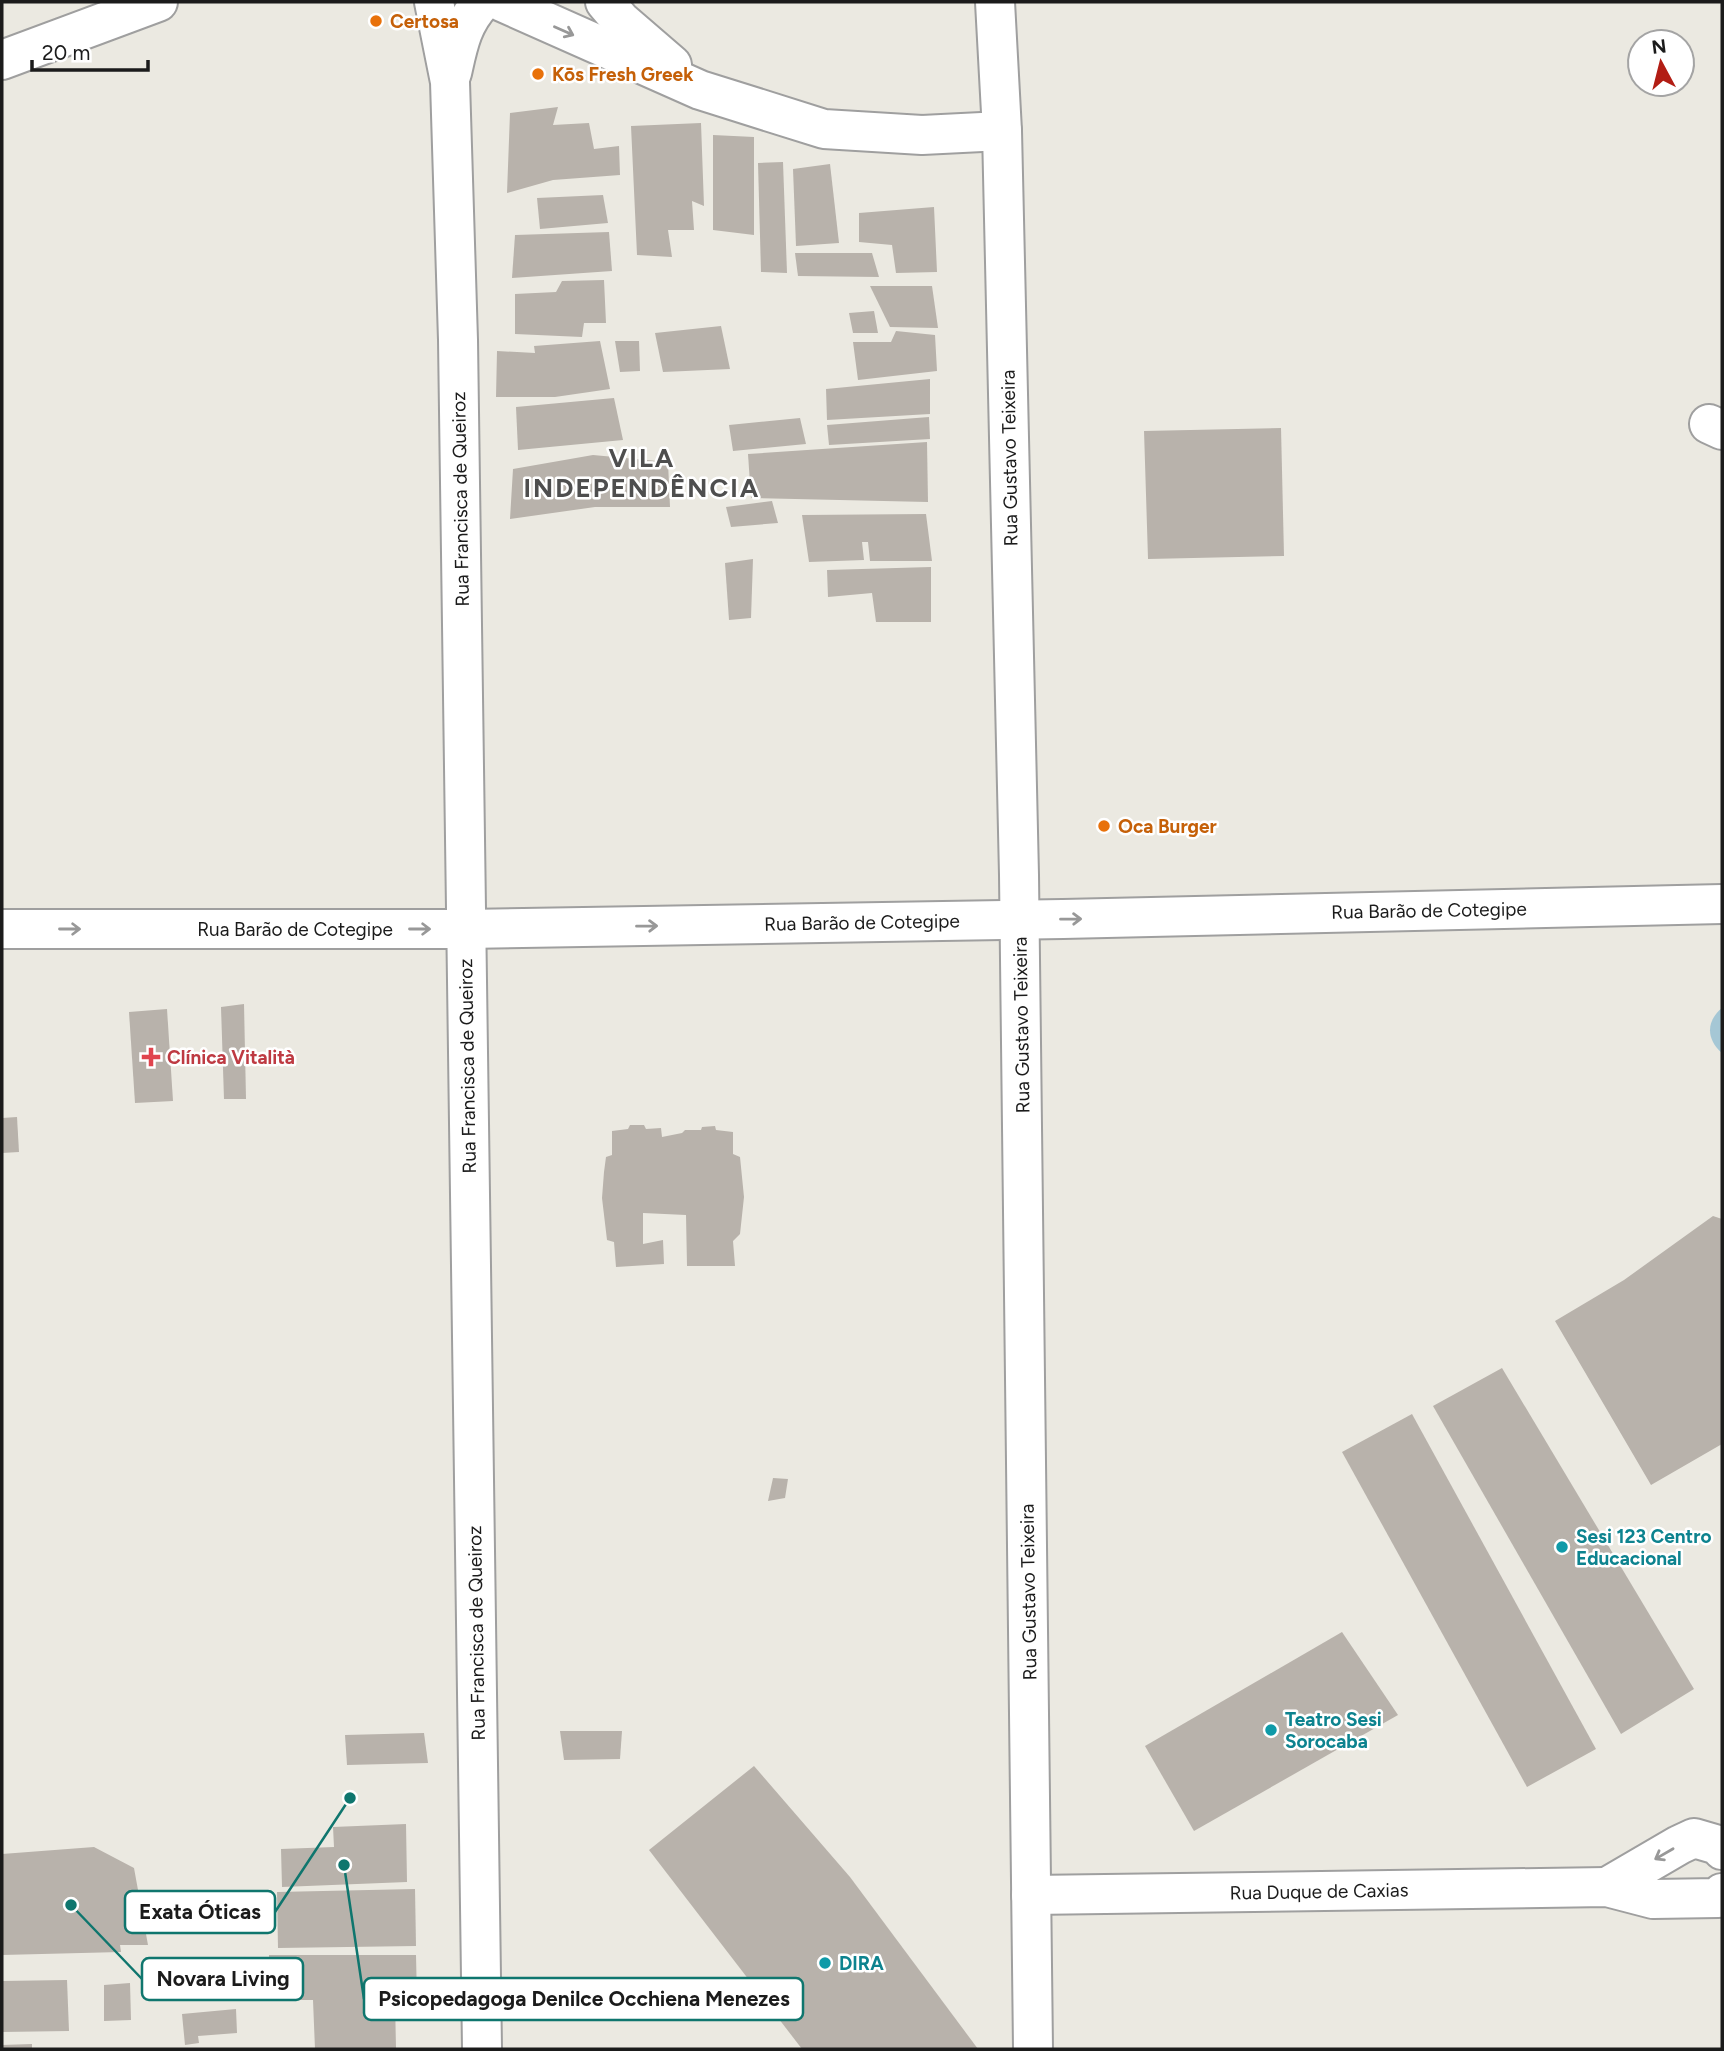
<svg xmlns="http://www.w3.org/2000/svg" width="1724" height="2051" font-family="Figtree,sans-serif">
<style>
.water{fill:#a5c7d5}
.building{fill:#b8b2ab}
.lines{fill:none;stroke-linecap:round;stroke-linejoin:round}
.minor-casing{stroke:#9f9f9f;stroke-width:42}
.minor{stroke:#fff;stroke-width:38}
.oneway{stroke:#989898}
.food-dot{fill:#e8710a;stroke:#fff;stroke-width:2.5}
.health-dot{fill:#e0444e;stroke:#fff;stroke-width:2.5}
.culture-dot{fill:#0f9aa8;stroke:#fff;stroke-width:2.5}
.labels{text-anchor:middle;stroke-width:5;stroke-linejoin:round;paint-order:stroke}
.food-label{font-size:19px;font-weight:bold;fill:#c56008;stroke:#fff;text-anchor:start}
.street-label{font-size:19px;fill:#1b1b1b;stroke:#fff}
.health-label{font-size:19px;font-weight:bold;fill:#be3a42;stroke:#fff;text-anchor:start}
.culture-label{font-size:19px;font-weight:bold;fill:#0d838f;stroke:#fff;text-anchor:start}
.district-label{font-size:26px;font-weight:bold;letter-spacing:2px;fill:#4e4e4e;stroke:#fff}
.leader{fill:none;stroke:#0f766e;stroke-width:2.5}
.callout-dot{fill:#0f766e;stroke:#fff;stroke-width:2.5}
.callout{fill:#fff;stroke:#0f766e;stroke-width:2.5}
.callout-label{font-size:21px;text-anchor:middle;font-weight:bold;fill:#1b1b1b}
</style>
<rect width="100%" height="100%" fill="#ebe9e1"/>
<path class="water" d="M1722,1008V1053C1706,1039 1706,1021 1722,1008Z"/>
<g class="building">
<path d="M558,107L553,125L589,123L594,149L619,146L620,175L553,180L507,193L510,113Z"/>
<path d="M701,123L704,206L692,201L694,230H668L672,257L637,255L631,126Z"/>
<path d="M713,135L754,137V235L713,230Z"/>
<path d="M783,162L787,273L761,272L758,163Z"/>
<path d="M830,164L839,243L796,246L793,169Z"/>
<path d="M603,195L608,223L540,229L537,198Z"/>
<path d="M934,207L937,272L896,273L892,245L859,242V213Z"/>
<path d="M609,232L612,271L512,278L515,235Z"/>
<path d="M795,253H872L879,277L798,276Z"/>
<path d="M604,280L606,323H584L582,337L515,334V294L556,292L562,281Z"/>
<path d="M870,286H932L938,328L890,327Z"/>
<path d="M874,311L878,333H853L849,313Z"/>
<path d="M721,326L730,369L663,372L655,333Z"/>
<path d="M896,331L935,335L937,371L858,380L853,342H891Z"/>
<path d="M600,341L610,389L555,397H496L497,351L535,353L534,346Z"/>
<path d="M615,341H639L640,371L620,372Z"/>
<path d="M930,379V414L827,420L826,389Z"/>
<path d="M614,398L623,440L518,450L516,407Z"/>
<path d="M929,417L930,439L829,445L827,425Z"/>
<path d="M800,418L806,444L733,451L729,425Z"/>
<path d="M1281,428L1284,556L1148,559L1144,431Z"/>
<path d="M927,442L928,502L751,498L748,454Z"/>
<path d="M593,455L668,462L670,507H595L510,519L513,469Z"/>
<path d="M772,501L778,523L731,527L726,507Z"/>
<path d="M926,514L932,561H870L868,542H862L864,560L809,562L802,515Z"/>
<path d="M753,559L751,618L729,620L725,563Z"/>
<path d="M931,567V622H876L872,593L828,597L827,570Z"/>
<path d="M244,1004L246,1099H224L221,1007Z"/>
<path d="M167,1009L173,1101L135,1103L129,1012Z"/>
<path d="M17,1117L19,1152L2,1153V1118Z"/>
<path d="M630,1125H644L646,1129L661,1128L662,1137L682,1133L685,1130H701L702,1127L715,1126L716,1130L733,1132V1154L740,1157L744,1197L740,1234L733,1241L735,1266H687L686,1215L643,1213V1244L663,1240L664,1264L616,1267L614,1242L607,1240L602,1198L604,1172L606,1157L612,1155V1131L628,1129Z"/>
<path d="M1713,1216L1722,1219V1444L1651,1485L1555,1321L1624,1280Z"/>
<path d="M1502,1368L1694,1689L1621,1734L1433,1406Z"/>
<path d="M1412,1414L1596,1749L1527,1787L1342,1452Z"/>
<path d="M773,1478L788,1479L785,1498L768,1501Z"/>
<path d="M1342,1632L1398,1715L1194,1831L1145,1746Z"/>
<path d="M560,1731H622L620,1759L564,1760Z"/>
<path d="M424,1733L428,1763L347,1765L345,1735Z"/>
<path d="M754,1766L850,1877L978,2049H802L649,1850Z"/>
<path d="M406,1824L407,1882L282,1887L281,1849L334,1847L333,1827Z"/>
<path d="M94,1847L134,1868L148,1945H120L121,1952L2,1955V1854Z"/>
<path d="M415,1889L416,1946L278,1948L277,1892Z"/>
<path d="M269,1955H416L417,1999H395L396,2049H315L313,2000H269Z"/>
<path d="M67,1980L69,2031L2,2032V1981Z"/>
<path d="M130,1983L131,2020L104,2021V1985Z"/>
<path d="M236,2009L237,2033L198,2036L199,2043L185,2045L182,2014Z"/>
<path d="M32,2044V2049H2V2045Z"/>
</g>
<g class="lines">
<g class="minor-casing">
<g id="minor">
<path d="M434,2L450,82L458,340L482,2049"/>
<path d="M502,2L700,90L824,129L922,135L1002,131"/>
<path d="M605,2L621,21L672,65"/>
<path d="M995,2L1002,131L1019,875L1033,2049"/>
<path d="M2,60L158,2"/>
<path d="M452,73C458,46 462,23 482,2"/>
<path d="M1709,424L1722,430"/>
<path d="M2,929H465L1063,919L1722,904"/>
<path d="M1607,1887L1679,1845L1694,1838L1718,1845L1722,1850"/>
<path d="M1031,1895L1607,1887L1653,1899L1718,1898L1722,1893"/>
</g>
</g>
<use href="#minor" class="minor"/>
</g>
<defs><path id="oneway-shaft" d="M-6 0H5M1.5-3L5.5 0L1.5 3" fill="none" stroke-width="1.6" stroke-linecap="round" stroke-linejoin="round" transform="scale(1.75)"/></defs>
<g class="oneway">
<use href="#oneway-shaft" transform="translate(564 31) rotate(24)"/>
<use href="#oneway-shaft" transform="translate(1071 919) rotate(-1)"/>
<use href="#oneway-shaft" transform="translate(647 926) rotate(-1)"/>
<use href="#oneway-shaft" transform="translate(70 929)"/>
<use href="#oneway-shaft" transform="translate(420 929)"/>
<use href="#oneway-shaft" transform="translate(1664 1854) rotate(150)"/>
</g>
<g class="food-dot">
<circle cx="376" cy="21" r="7"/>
<circle cx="538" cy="74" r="7"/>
<circle cx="1104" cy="826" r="7"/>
</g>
<path class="health-dot" d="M147.5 1046.5h7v7h7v7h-7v7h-7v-7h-7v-7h7z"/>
<g class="culture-dot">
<circle cx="1562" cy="1547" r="7"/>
<circle cx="1271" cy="1730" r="7"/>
<circle cx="825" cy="1963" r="7"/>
</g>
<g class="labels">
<g class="food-label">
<text x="390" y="28">Certosa</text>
<text x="552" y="81">Kōs Fresh Greek</text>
<text x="1118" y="833">Oca Burger</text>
</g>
<g class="street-label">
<text transform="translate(1009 458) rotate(-91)" y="7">Rua Gustavo Teixeira</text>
<text transform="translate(460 499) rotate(-91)" y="7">Rua Francisca de Queiroz</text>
<text transform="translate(1429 910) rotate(-1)" y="7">Rua Barão de Cotegipe</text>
<text transform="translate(862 922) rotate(-1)" y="7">Rua Barão de Cotegipe</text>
<text x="295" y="936">Rua Barão de Cotegipe</text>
<text transform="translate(1021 1025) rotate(-91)" y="7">Rua Gustavo Teixeira</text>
<text transform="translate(467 1066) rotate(-91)" y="7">Rua Francisca de Queiroz</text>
<text transform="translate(1028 1592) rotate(-91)" y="7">Rua Gustavo Teixeira</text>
<text transform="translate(476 1633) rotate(-91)" y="7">Rua Francisca de Queiroz</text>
<text transform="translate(1319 1891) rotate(-1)" y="7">Rua Duque de Caxias</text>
</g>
<g class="health-label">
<text x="167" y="1064">Clínica Vitalità</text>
</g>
<g class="culture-label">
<text x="1576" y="1543">Sesi 123 Centro<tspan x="1576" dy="22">Educacional</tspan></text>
<text x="1285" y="1726">Teatro Sesi<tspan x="1285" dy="22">Sorocaba</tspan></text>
<text x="839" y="1970">DIRA</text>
</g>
<g class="district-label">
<text x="642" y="467">VILA<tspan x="642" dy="30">INDEPENDÊNCIA</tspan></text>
</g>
</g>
<path class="leader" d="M350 1798L275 1912M71 1905L142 1979M344 1865L364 1999"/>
<g class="callout-dot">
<circle cx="350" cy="1798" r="7"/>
<circle cx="71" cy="1905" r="7"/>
<circle cx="344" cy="1865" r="7"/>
</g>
<g class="callout">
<rect x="125" y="1891" width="150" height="42" rx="7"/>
<rect x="142" y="1958" width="161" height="42" rx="7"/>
<rect x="364" y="1978" width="439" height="42" rx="7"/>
</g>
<g class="callout-label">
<text x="200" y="1919">Exata Óticas</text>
<text x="223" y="1986">Novara Living</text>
<text x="584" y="2006">Psicopedagoga Denilce Occhiena Menezes</text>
</g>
<rect width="1724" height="2051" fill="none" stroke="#1b1b1b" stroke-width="7"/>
<g transform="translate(1661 63) rotate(353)"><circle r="33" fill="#ffffff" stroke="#a4a4a4" stroke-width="2"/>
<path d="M0-5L12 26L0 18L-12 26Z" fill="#b21d14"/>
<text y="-10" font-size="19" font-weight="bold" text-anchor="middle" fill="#1b1b1b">N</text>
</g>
<path d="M32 60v10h116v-10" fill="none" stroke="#1b1b1b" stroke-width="3.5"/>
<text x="42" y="60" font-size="21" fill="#1b1b1b" stroke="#ffffff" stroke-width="5" paint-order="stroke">20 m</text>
</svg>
